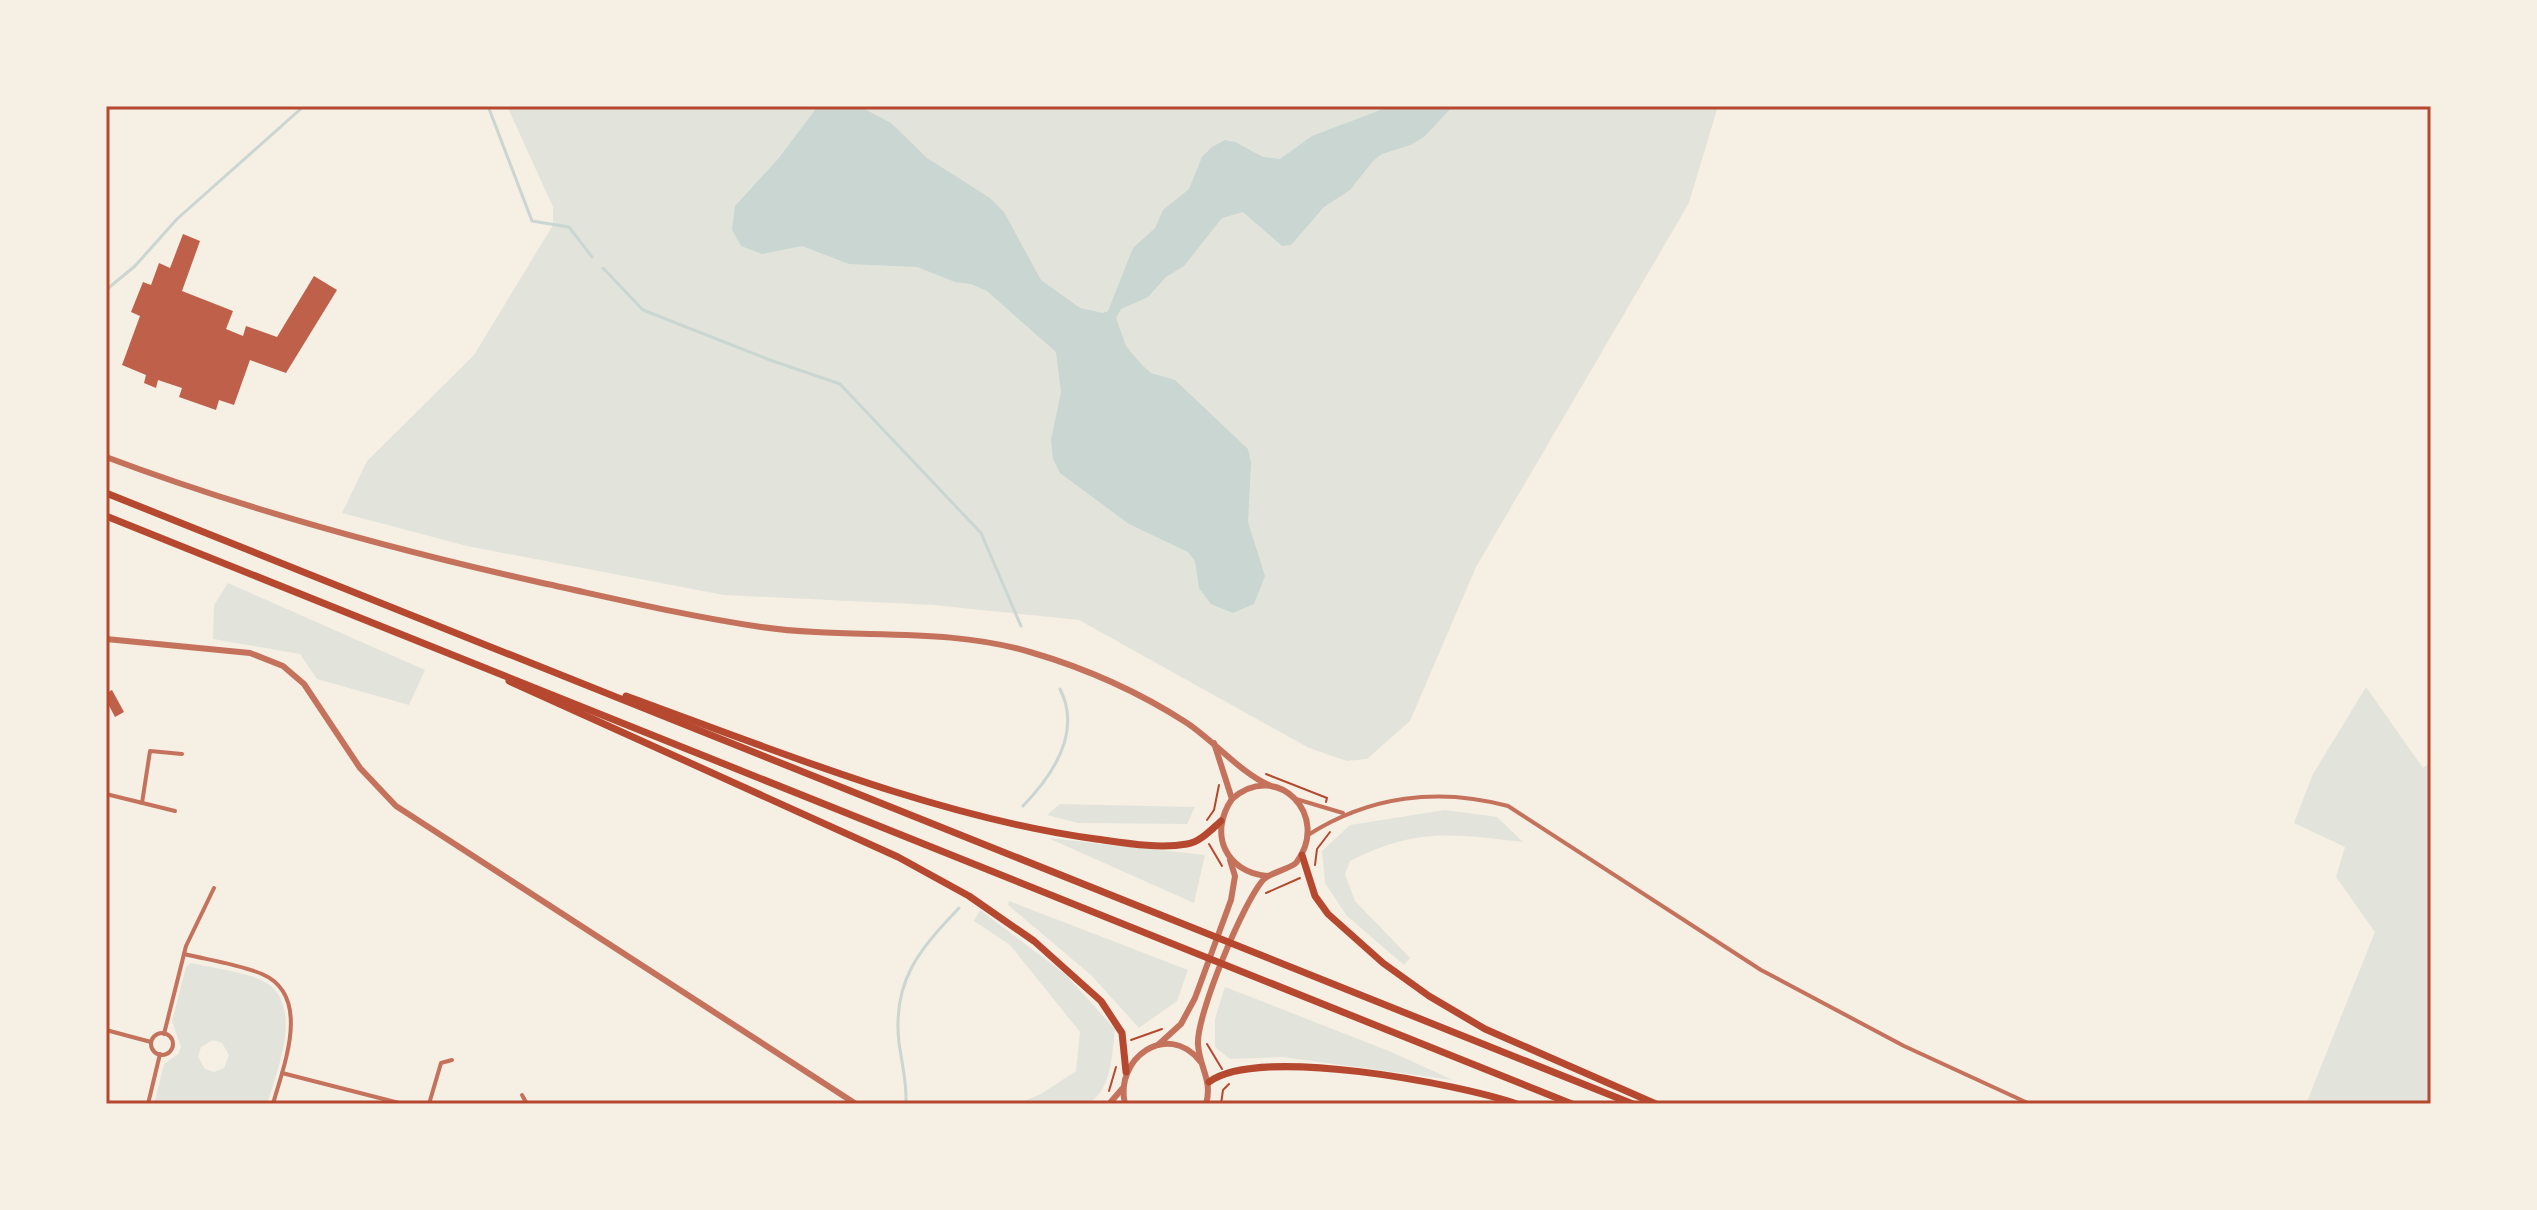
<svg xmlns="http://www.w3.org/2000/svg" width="2537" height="1210" font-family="Arial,sans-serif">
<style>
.green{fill:#e2e4dc;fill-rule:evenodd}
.water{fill:#c9d6d2}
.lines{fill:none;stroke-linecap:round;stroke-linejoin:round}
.stream{stroke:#c9d6d2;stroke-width:3}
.building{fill:#bf614a}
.path{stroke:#b5482f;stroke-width:2}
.minor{stroke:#c5725c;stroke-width:4}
.tertiary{stroke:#c5725c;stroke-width:6}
.trunk{stroke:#b5482f;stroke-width:7}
.neatline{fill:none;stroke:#b5482f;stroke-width:3}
</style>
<rect width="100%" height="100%" fill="#f6efe4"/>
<g class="green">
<path d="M507,106H1718L1689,203L1476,567L1410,721L1367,759L1347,761L1309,748L1079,620L933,605L724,595L467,546L342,513L367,461L474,355L553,225V207Z"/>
<path d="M228,583L425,670L409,705L317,679L300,654L213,639L214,605Z"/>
<path d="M2366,687L2423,768L2431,762V1104H2306L2375,932L2336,877L2345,847L2294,823L2313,774Z"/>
<path d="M1060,804L1195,807L1187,824L1078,823L1047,815Z"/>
<path d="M1445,810L1497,817L1523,842C1452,834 1417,827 1350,861L1345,874L1355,901L1410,958L1404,965L1347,916L1325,883L1322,851L1350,825Z"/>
<path d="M1048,838L1205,855L1194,903Z"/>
<path d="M1009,901L1188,970L1177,1001L1139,1028L1091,975L1008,905Z"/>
<path d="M980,910L1065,974L1115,1029C1112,1052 1112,1094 1086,1104H1017L1041,1094L1076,1071L1080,1032L1010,945L974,921Z"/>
<path d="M191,963C213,968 239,971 259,979C307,999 278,1068 267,1104H154L164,1064L178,1054L181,1047L172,1021L186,967ZM213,1040L222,1043L229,1055L224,1068L214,1072L205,1069L198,1057L201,1047Z"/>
<path d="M1225,987L1389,1051L1453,1080L1282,1057L1230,1059L1215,1047V1019Z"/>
</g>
<path class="water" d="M818,106H859L891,123L927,158L990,198L1004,212L1041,280L1080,308L1103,313L1108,311L1133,248L1155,228L1163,210L1189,189L1202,157L1212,147L1225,140L1235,142L1263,157L1280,159L1312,136L1391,106H1453L1424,137L1411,145L1382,154L1373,161L1350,190L1324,207L1291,245L1282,246L1243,212L1222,218L1184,266L1166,277L1148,297L1121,309L1116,318L1126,346L1141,364L1151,373L1175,380L1248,449L1251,463L1248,522L1265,576L1254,604L1233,613L1211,604L1204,595L1199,588L1195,561L1188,552L1129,524L1060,473L1053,459L1051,440L1061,392L1056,352L987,291L971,284L955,282L917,267L849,264L802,246L762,254L741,246L732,230L735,206L778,159Z"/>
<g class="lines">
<g class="stream">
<path d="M488,106L532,221L569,227L592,257"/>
<path d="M603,268L643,310L770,360L840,384L981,533L1021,626"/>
<path d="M106,290L135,266L177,219L304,106"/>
<path d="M1023,806C1052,776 1082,732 1060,689"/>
<path d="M906,1104C907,1082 902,1064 899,1043C892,981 919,950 959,908"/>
</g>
</g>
<g class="building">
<path d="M183,234L200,241L182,291L233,311L226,329L243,336L246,326L277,337L314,276L337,290L286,373L250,360L234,405L219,400L216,410L179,397L182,388L158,380L156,388L144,383L146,375L122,365L140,316L131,312L143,282L151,285L159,263L170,268Z"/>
<path d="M112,690L124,712L115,717L106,700V693Z"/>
</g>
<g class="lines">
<g class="path">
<path d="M1266,774L1327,798L1326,802"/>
<path d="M1207,820L1214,810L1219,785"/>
<path d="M1209,844L1222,866"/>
<path d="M1315,865L1317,849L1330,832"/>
<path d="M1266,893L1300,878"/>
<path d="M1131,1040L1162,1029"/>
<path d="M1207,1044L1222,1069"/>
<path d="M1109,1091L1116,1067"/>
<path d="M1221,1104L1223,1090L1229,1084"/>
</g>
<g class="minor">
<path d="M106,794L175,811"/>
<path d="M1296,799L1343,813"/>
<path d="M142,803L150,751L182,754"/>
<path d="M1308,835C1369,796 1438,787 1508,806L1761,970L1904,1046L2030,1104"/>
<path d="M184,954C209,960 238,964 262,974C313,996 283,1067 273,1104"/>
<path d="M106,1030L151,1042"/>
<circle cx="162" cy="1044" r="11"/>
<path d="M164,1034L186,946L214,888"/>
<path d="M282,1073L403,1104"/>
<path d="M522,1095L527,1104"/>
<path d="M148,1104L160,1054"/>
<path d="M429,1104L441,1063L452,1060"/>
</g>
<g class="tertiary">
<path d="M106,457C247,510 391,549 538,582C612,598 686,616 761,627C851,640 942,626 1030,652C1085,668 1139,692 1187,723C1214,741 1242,774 1269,785"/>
<path d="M106,639L250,653L283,666L304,684L360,768L396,806L856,1104"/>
<path d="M1214,743L1232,799"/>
<path d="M1159,1044L1181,1024L1195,998L1231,900L1235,876L1230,860"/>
<path d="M1109,1104L1122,1089"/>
<path d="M1125,1104C1114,1059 1167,1020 1200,1061"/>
<path d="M1206,1104C1213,1080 1199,1067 1198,1044C1196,1016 1244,900 1264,879C1272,872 1287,870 1296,863C1332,816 1277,759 1232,799C1208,834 1226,872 1267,876"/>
</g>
<g class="trunk">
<path d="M106,493L1633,1104"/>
<path d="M106,516L1572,1104"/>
<path d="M509,681L898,857L969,896L1034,941L1101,1001L1122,1033L1126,1072"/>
<path d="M626,696C774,750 940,818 1096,839C1125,843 1158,849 1187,844C1200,842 1212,829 1221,821"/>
<path d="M1302,855L1315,896L1328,914L1383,963L1429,996L1485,1029L1656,1104"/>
<path d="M1209,1082C1258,1045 1459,1084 1517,1104"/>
</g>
</g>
<rect width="2537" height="1210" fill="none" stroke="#f6efe4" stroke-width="216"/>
<rect x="108" y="108" width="2321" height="994" class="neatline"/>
</svg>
